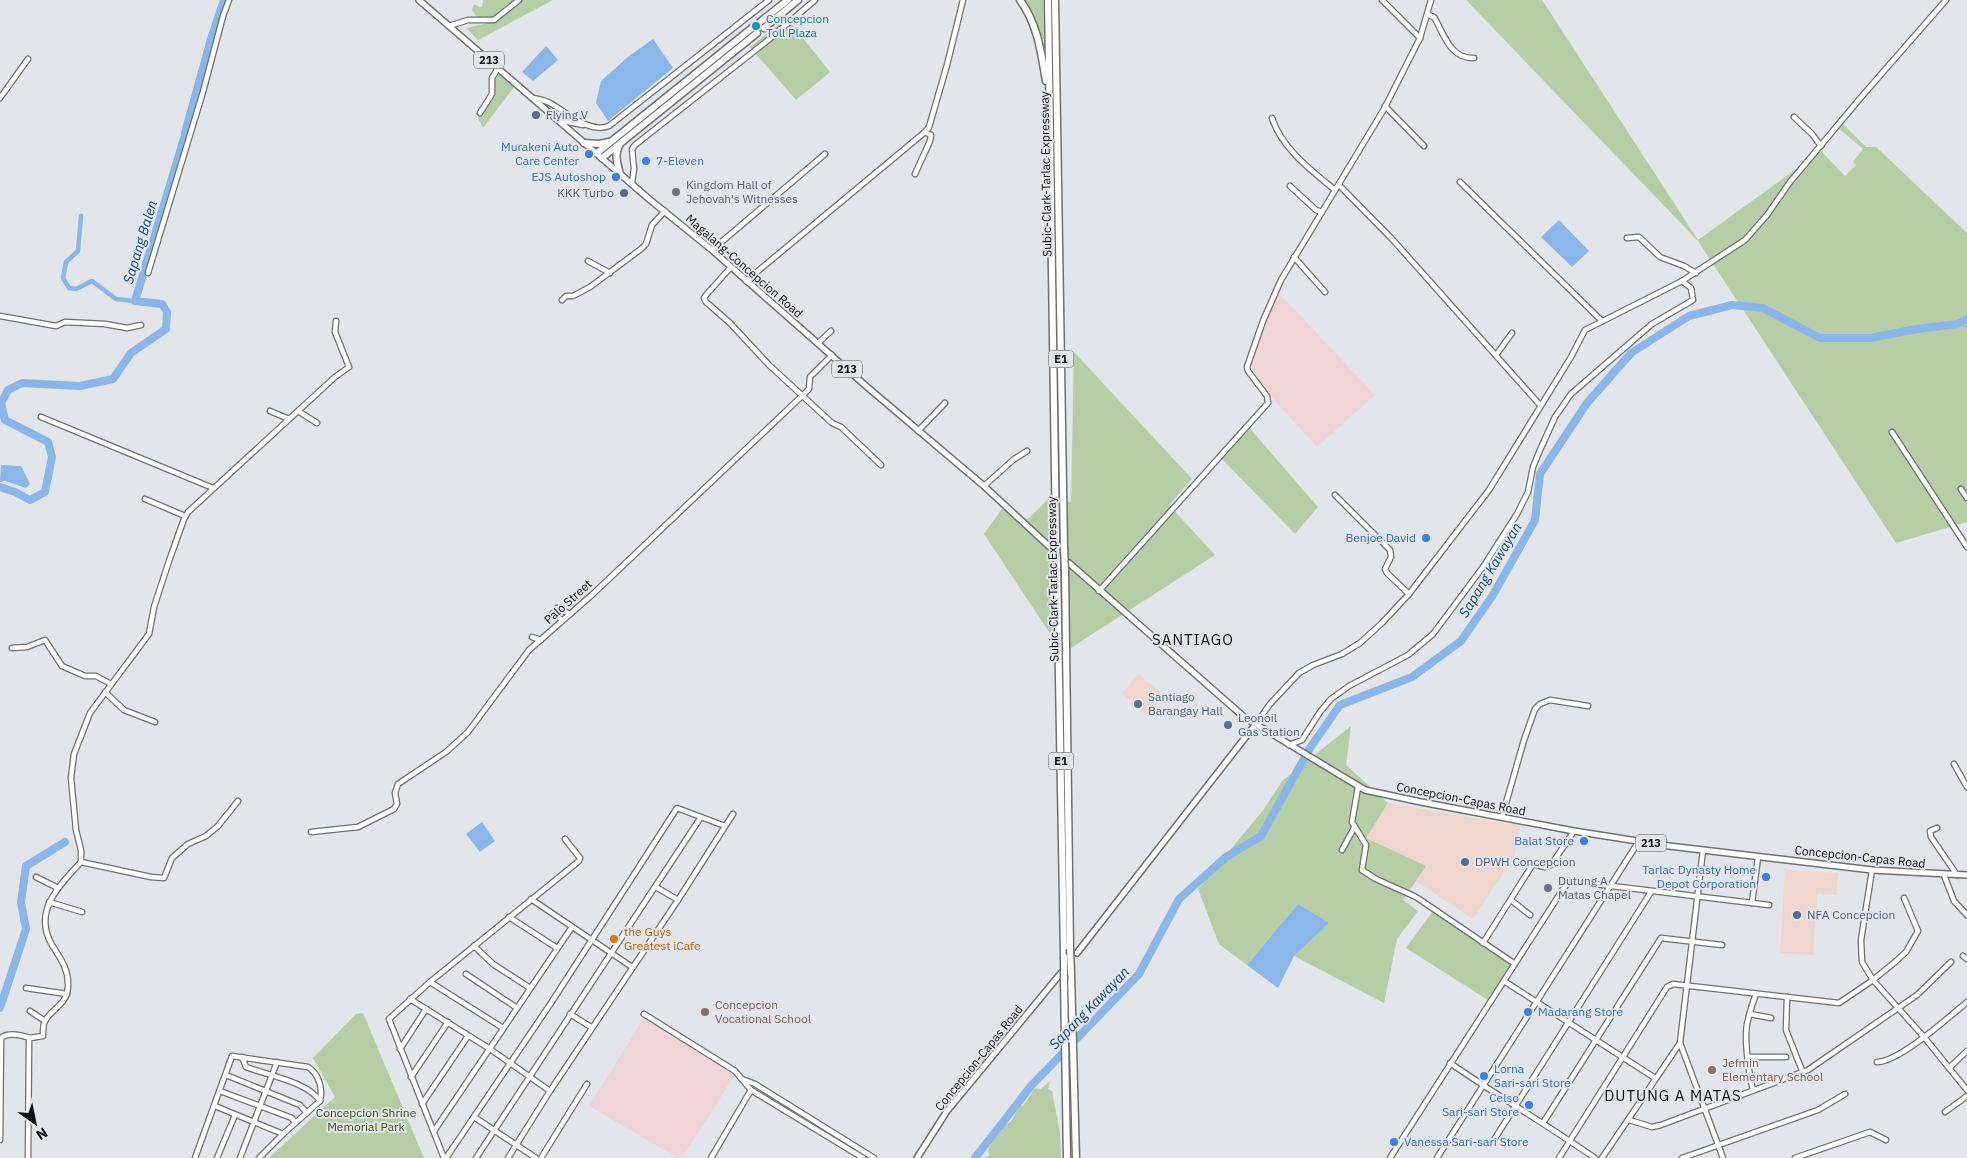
<svg xmlns="http://www.w3.org/2000/svg" width="1967" height="1158" font-family="'IBM Plex Sans',sans-serif">
<style>
.commercial{fill:#eed5cd}
.industrial{fill:#eed3d7}
.green{fill:#b7cda6}
.water{fill:#8ab6e9}
.lines{fill:none;stroke-linecap:round;stroke-linejoin:round}
.stream{stroke:#8ab6e9;stroke-width:1}
.canal{stroke:#8ab6e9;stroke-width:4.5}
.river{stroke:#8ab6e9;stroke-width:8}
.minor-casing{stroke:#6e7074;stroke-width:7}
.major-casing{stroke:#6e7074;stroke-width:8}
.highway-casing{stroke:#6e7074;stroke-width:9}
.minor{stroke:#fff;stroke-width:4.5}
.major{stroke:#fff;stroke-width:5}
.highway{stroke:#fff;stroke-width:6}
.highway-bridge-casing{stroke:#6e7074;stroke-width:9;stroke-linecap:butt}
.highway-bridge{stroke:#fff;stroke-width:6}
.culture-dot{fill:#0f9aa8;stroke:#e2e5ea;stroke-width:2}
.service-dot{fill:#5c6f8a;stroke:#e2e5ea;stroke-width:2}
.shop-dot{fill:#3f7fe0;stroke:#e2e5ea;stroke-width:2}
.worship-dot{fill:#6b7280;stroke:#e2e5ea;stroke-width:2}
.food-dot{fill:#e8710a;stroke:#e2e5ea;stroke-width:2}
.education-dot{fill:#8d6e63;stroke:#e2e5ea;stroke-width:2}
.labels{text-anchor:middle;stroke-width:4;stroke-linejoin:round;paint-order:stroke}
.shield{fill:#e2e5ea;stroke:#4e4f51;stroke-width:1}
.shield-label{font-size:11px;font-weight:bold;fill:#0e0f10}
.culture-label{font-size:12px;fill:#0d838f;stroke:#e2e5ea;text-anchor:start}
.service-label{font-size:12px;fill:#4e5e75;stroke:#e2e5ea;text-anchor:start}
.shop-label{font-size:12px;fill:#366cbe;stroke:#e2e5ea;text-anchor:end}
.street-label{font-size:12px;fill:#0e0f10;stroke:#e2e5ea}
.worship-label{font-size:12px;fill:#5b616d;stroke:#e2e5ea;text-anchor:start}
.food-label{font-size:12px;fill:#c56008;stroke:#e2e5ea;text-anchor:start}
.education-label{font-size:12px;fill:#785e54;stroke:#e2e5ea;text-anchor:start}
.park-label{font-size:12px;fill:#355215;stroke:#e2e5ea}
.water-label{font-size:14px;font-style:italic;fill:#0b4986;stroke:#e2e5ea}
.quarter-label{font-size:15px;letter-spacing:1px;fill:#0e0f10;stroke:#e2e5ea}
</style>
<rect width="100%" height="100%" fill="#e2e5ea"/>
<g class="commercial">
<path d="M1138,674L1164,695L1147,715L1122,694Z"/>
<path d="M1388,803L1520,826L1514,858L1473,919L1416,881L1426,866L1366,838Z"/>
<path d="M1785,870L1838,873L1836,895L1817,894L1813,955L1780,953Z"/>
</g>
<g class="industrial">
<path d="M1273,287L1375,395L1317,447L1277,403L1256,375L1251,362Z"/>
<path d="M644,1018L734,1076L682,1158H678L589,1106Z"/>
</g>
<g class="green">
<path d="M483,0H516L493,19L478,18L472,10L474,4L482,8Z"/>
<path d="M522,0H553L478,40L466,28C491,23 505,20 522,0Z"/>
<path d="M1024,0H1043L1044,39H1042L1037,22Z"/>
<path d="M1466,0H1542L1698,240L1821,151L1845,176L1856,165L1853,162L1863,149L1837,127L1843,124L1866,147H1876L1967,233V522L1896,543L1698,241Z"/>
<path d="M787,18L830,72L796,100L750,47Z"/>
<path d="M499,73L514,87L483,128L478,118L495,94V81Z"/>
<path d="M1074,352L1192,479L1169,505L1215,555L1063,653L984,534L1002,509L1028,519L1048,499L1071,502Z"/>
<path d="M1245,423L1318,507L1295,534L1217,454Z"/>
<path d="M1351,726L1346,765L1388,803L1366,838L1426,866L1403,900L1418,911L1397,939L1384,1003L1294,956L1328,923L1298,904L1247,965L1219,944L1198,889L1264,809L1282,781Z"/>
<path d="M1433,911L1512,964L1488,1000L1406,948Z"/>
<path d="M363,1013L424,1158H269L335,1097L313,1058L356,1014Z"/>
<path d="M1050,1081L1048,1089L1052,1091L1060,1133L1061,1158H984L990,1155L988,1150C991,1144 994,1138 997,1132L1002,1131V1127L1011,1121L1020,1105L1023,1106L1035,1088L1041,1089Z"/>
</g>
<g class="water">
<path d="M653,39L673,68L608,121L596,103L601,81L628,57Z"/>
<path d="M546,46L558,60L533,81L522,72Z"/>
<path d="M1559,220L1589,251L1572,267L1541,237Z"/>
<path d="M1,465L21,466L30,484L26,488L5,481L0,482Z"/>
<path d="M482,822L495,841L480,852L466,834Z"/>
<path d="M1298,904L1329,923L1294,956L1278,988L1247,965Z"/>
</g>
<g class="lines">
<g class="stream">
<path d="M162,304V303"/>
<path d="M1957,324L1967,327"/>
</g>
<path class="canal" d="M81,216L78,251L66,262L63,278L69,288L76,289L92,281L116,299L135,301"/>
<g class="river">
<path d="M185,133L211,39L224,0"/>
<path d="M0,487L15,492L30,500L45,492L52,457L48,442L5,420L1,403L8,390L22,383L80,386L113,379L131,353L166,329L167,312L162,304L135,301L185,135"/>
<path d="M0,1008L26,929L21,902L26,866L65,842"/>
<path d="M975,1158L1031,1086L1139,974L1179,899L1226,857L1261,836L1310,748L1340,705L1412,677L1461,641L1493,595L1535,520L1540,474L1587,403L1631,353L1689,316L1732,305L1763,308L1820,338H1870L1917,329L1957,324L1967,319"/>
</g>
<g class="minor-casing">
<g id="minor">
<path d="M1382,0L1420,38"/>
<path d="M1428,15L1434,17C1444,34 1450,59 1474,58"/>
<path d="M449,26L468,20H494L519,0"/>
<path d="M0,98L28,59"/>
<path d="M533,98C538,99 543,100 548,102C566,111 588,134 609,126L769,0"/>
<path d="M1385,106L1424,146"/>
<path d="M480,113L492,94V78L498,68"/>
<path d="M1794,117L1812,134L1821,146"/>
<path d="M1272,118C1282,149 1311,170 1335,190"/>
<path d="M559,120L583,125"/>
<path d="M925,132L929,127L947,65L963,0"/>
<path d="M1460,182L1602,321"/>
<path d="M632,183L634,169L632,149L635,145L767,41L815,0"/>
<path d="M1339,185L1393,240L1540,405"/>
<path d="M1290,186L1316,210L1322,212"/>
<path d="M1627,238L1639,237L1660,257L1684,266L1696,273"/>
<path d="M712,250L825,154"/>
<path d="M1294,257L1325,292"/>
<path d="M588,261L610,273"/>
<path d="M731,267L706,295L704,298L706,302L730,323L769,365L832,423L841,427L881,465"/>
<path d="M148,273L203,92L223,16L229,0"/>
<path d="M746,281L925,132L931,135L930,141L915,174"/>
<path d="M562,300L566,296H573L590,287L641,249L646,244L652,225L665,211"/>
<path d="M0,316L56,326L65,322L105,324L127,328L141,325"/>
<path d="M818,343L831,331"/>
<path d="M1496,355L1512,333"/>
<path d="M270,411L289,419"/>
<path d="M298,411L317,423"/>
<path d="M41,417L213,488"/>
<path d="M918,431L945,403"/>
<path d="M1892,432L1967,547"/>
<path d="M984,486L1013,460L1027,451"/>
<path d="M1961,489L1967,498"/>
<path d="M1335,495L1390,550L1391,557L1385,569L1387,573L1409,594"/>
<path d="M145,499L185,516"/>
<path d="M1099,591L1268,403L1267,396L1248,371L1247,367L1263,321L1281,280L1384,109L1420,38L1431,0"/>
<path d="M557,608L570,614"/>
<path d="M553,613L562,620"/>
<path d="M532,637L541,640"/>
<path d="M12,648L27,647L45,640L62,666L85,676H96L111,684"/>
<path d="M105,692L124,710L155,722"/>
<path d="M1255,725L1270,704L1299,673L1313,665L1342,654L1360,643L1382,623L1409,594L1489,490L1571,357L1585,330L1682,281L1745,240L1767,215L1790,182L1863,95L1946,0"/>
<path d="M1289,745L1302,740L1320,712L1331,699L1349,686L1408,655L1433,634L1483,567L1517,514L1528,492L1533,467L1540,450L1555,417L1571,394L1652,324L1693,300L1691,288L1682,281"/>
<path d="M1954,764L1967,787"/>
<path d="M1358,787L1352,822L1366,845L1362,870L1376,879L1416,897L1515,964"/>
<path d="M1502,817L1524,740L1535,709L1540,704L1550,700L1588,706"/>
<path d="M1937,828L1930,831L1931,837L1957,875"/>
<path d="M311,832L358,827L394,809L397,804L395,793L398,784L446,752L468,732L529,650L594,593L803,395L809,389L810,377L832,355"/>
<path d="M1342,850L1354,828"/>
<path d="M81,862V850L76,830L71,778L74,754L90,713L149,634L154,607L169,561L184,519L188,512L335,377L349,367L335,332L336,321"/>
<path d="M81,862L151,877L164,878L172,858L188,844L206,836L218,826L238,801"/>
<path d="M1525,862L1533,864"/>
<path d="M1872,870L1861,940L1862,962L1873,980L1924,1037L1967,1090"/>
<path d="M1944,875L1954,901L1967,915"/>
<path d="M36,877L58,888"/>
<path d="M656,887L678,900"/>
<path d="M531,899L632,967"/>
<path d="M1511,900L1530,915"/>
<path d="M49,902L82,912"/>
<path d="M1752,903L1758,857"/>
<path d="M509,917L557,948"/>
<path d="M1483,943L1533,864L1545,867L1551,865L1574,831"/>
<path d="M474,946L493,964L530,988"/>
<path d="M1963,956L1967,959"/>
<path d="M466,974L517,1008"/>
<path d="M1504,981L1655,1078"/>
<path d="M430,982L503,1028"/>
<path d="M26,988L67,994"/>
<path d="M1787,997L1786,1030L1803,1073"/>
<path d="M410,999L490,1049L550,1091"/>
<path d="M30,1011L45,1021"/>
<path d="M570,1014L591,1027"/>
<path d="M644,1014L735,1071L751,1090L863,1158"/>
<path d="M1750,1014L1771,1018"/>
<path d="M1680,1043L1723,1158"/>
<path d="M400,1049L426,1009"/>
<path d="M242,1057L246,1067C267,1075 308,1082 320,1101"/>
<path d="M1748,1057H1786"/>
<path d="M1877,1062C1899,1062 1949,1017 1967,1002"/>
<path d="M1450,1063C1498,1096 1547,1125 1595,1158"/>
<path d="M1949,1068L1967,1051"/>
<path d="M226,1075L300,1105L307,1113"/>
<path d="M411,1077L448,1022"/>
<path d="M742,1079L755,1084L874,1158"/>
<path d="M1753,1090C1749,1074 1743,1036 1748,1020C1750,1011 1753,1002 1756,994"/>
<path d="M220,1091L292,1118L295,1123"/>
<path d="M422,1104L468,1036"/>
<path d="M215,1106L283,1134"/>
<path d="M1945,1112L1967,1096"/>
<path d="M474,1117L536,1158"/>
<path d="M1629,1120L1652,1127L1661,1125L1808,1070L1917,995L1951,962"/>
<path d="M1543,1123L1661,938L1722,945"/>
<path d="M434,1131L572,927"/>
<path d="M0,1140L1,1038C8,1032 21,1035 30,1038"/>
<path d="M1492,1143L1651,892"/>
<path d="M28,1158L29,1041L30,1038L43,1036C43,1032 43,1024 45,1021C52,1008 67,1005 68,987C69,970 61,959 52,945C32,911 60,885 81,862"/>
<path d="M195,1158L232,1056L308,1067C319,1074 323,1089 320,1101L283,1134L259,1158"/>
<path d="M217,1158L235,1115"/>
<path d="M240,1158L277,1062"/>
<path d="M444,1158L389,1019L430,982L579,861L580,858L565,839"/>
<path d="M446,1158L551,1003L677,808L725,826"/>
<path d="M476,1158L701,817"/>
<path d="M508,1158L550,1091L678,900L733,814"/>
<path d="M541,1158L587,1084"/>
<path d="M711,1158L751,1090"/>
<path d="M1390,1158L1563,889L1570,881L1769,905"/>
<path d="M1437,1158L1639,841"/>
<path d="M1559,1158L1667,987L1673,984L1839,1003L1873,980L1895,962L1906,952L1918,931L1904,898"/>
<path d="M1602,1158L1680,1043L1703,850"/>
<path d="M1682,1158L1818,1110L1845,1094"/>
<path d="M1795,1158L1870,1132L1886,1140"/>
</g>
</g>
<g class="major-casing">
<g id="major">
<path d="M419,0L649,199L712,250L866,386L984,486L1052,549"/>
<path d="M1069,563L1244,717L1365,790L1421,802L1574,831L1669,846L1872,870L1967,875"/>
<path d="M1077,953L1255,725"/>
<path d="M917,1158L947,1111L1061,973"/>
</g>
</g>
<g class="highway-casing">
<g id="highway">
<path d="M1020,0C1038,25 1041,52 1046,81"/>
<path d="M1048,0L1056,542"/>
<path d="M1055,0L1064,548"/>
<path d="M760,22L788,0"/>
<path d="M764,28L798,0"/>
<path d="M584,143L599,144L609,142"/>
<path d="M620,144C614,154 617,163 620,174"/>
<path d="M597,153L752,28"/>
<path d="M602,158L757,33"/>
<path d="M1057,565L1064,957"/>
<path d="M1065,571L1070,949"/>
<path d="M1071,973L1076,1158"/>
<path d="M1064,980L1067,1158"/>
</g>
</g>
<use href="#minor" class="minor"/>
<use href="#major" class="major"/>
<use href="#highway" class="highway"/>
<g class="highway-bridge-casing">
<g id="highway-bridge">
<path d="M1056,542L1057,565"/>
<path d="M1064,548L1065,571"/>
<path d="M1070,949L1071,973"/>
<path d="M1064,957V980"/>
</g>
</g>
<use href="#highway-bridge" class="highway-bridge"/>
</g>
<circle class="culture-dot" cx="756" cy="26" r="5"/>
<g class="service-dot">
<circle cx="536" cy="115" r="5"/>
<circle cx="624" cy="193" r="5"/>
<circle cx="1138" cy="704" r="5"/>
<circle cx="1228" cy="725" r="5"/>
<circle cx="1465" cy="862" r="5"/>
<circle cx="1797" cy="915" r="5"/>
</g>
<g class="shop-dot">
<circle cx="589" cy="154" r="5"/>
<circle cx="646" cy="161" r="5"/>
<circle cx="616" cy="177" r="5"/>
<circle cx="1426" cy="538" r="5"/>
<circle cx="1584" cy="841" r="5"/>
<circle cx="1766" cy="877" r="5"/>
<circle cx="1528" cy="1012" r="5"/>
<circle cx="1484" cy="1076" r="5"/>
<circle cx="1529" cy="1105" r="5"/>
<circle cx="1394" cy="1142" r="5"/>
</g>
<g class="worship-dot">
<circle cx="676" cy="192" r="5"/>
<circle cx="1548" cy="888" r="5"/>
</g>
<circle class="food-dot" cx="614" cy="939" r="5"/>
<g class="education-dot">
<circle cx="705" cy="1012" r="5"/>
<circle cx="1712" cy="1070" r="5"/>
</g>
<g class="labels">
<g class="shield">
<rect x="474" y="51.5" width="30" height="17" rx="4"/>
<rect x="1048.5" y="350.5" width="25" height="17" rx="4"/>
<rect x="832" y="360.5" width="30" height="17" rx="4"/>
<rect x="1048.5" y="752.5" width="25" height="17" rx="4"/>
<rect x="1636" y="834.5" width="30" height="17" rx="4"/>
</g>
<g class="shield-label">
<text x="489" y="64">213</text>
<text x="1061" y="363">E1</text>
<text x="847" y="373">213</text>
<text x="1061" y="765">E1</text>
<text x="1651" y="847">213</text>
</g>
<g class="culture-label">
<text x="766" y="23">Concepcion<tspan x="766" dy="14">Toll Plaza</tspan></text>
</g>
<g class="service-label">
<text x="546" y="119">Flying V</text>
<text x="614" y="197" text-anchor="end">KKK Turbo</text>
<text x="1148" y="701">Santiago<tspan x="1148" dy="14">Barangay Hall</tspan></text>
<text x="1238" y="722">Leonoil<tspan x="1238" dy="14">Gas Station</tspan></text>
<text x="1475" y="866">DPWH Concepcion</text>
<text x="1807" y="919">NFA Concepcion</text>
</g>
<g class="shop-label">
<text x="579" y="151">Murakeni Auto<tspan x="579" dy="14">Care Center</tspan></text>
<text x="656" y="165" text-anchor="start">7-Eleven</text>
<text x="606" y="181">EJS Autoshop</text>
<text x="1416" y="542">Benjoe David</text>
<text x="1574" y="845">Balat Store</text>
<text x="1756" y="874">Tarlac Dynasty Home<tspan x="1756" dy="14">Depot Corporation</tspan></text>
<text x="1538" y="1016" text-anchor="start">Madarang Store</text>
<text x="1494" y="1073" text-anchor="start">Lorna<tspan x="1494" dy="14">Sari-sari Store</tspan></text>
<text x="1519" y="1102">Celso<tspan x="1519" dy="14">Sari-sari Store</tspan></text>
<text x="1404" y="1146" text-anchor="start">Vanessa Sari-sari Store</text>
</g>
<g class="street-label">
<text transform="translate(1046 174) rotate(-91)" y="4">Subic-Clark-Tarlac Expressway</text>
<text transform="translate(744 266) rotate(41)" y="4">Magalang-Concepcion Road</text>
<text transform="translate(1053 579) rotate(-91)" y="4">Subic-Clark-Tarlac Expressway</text>
<text transform="translate(568 602) rotate(-42)" y="4">Palo Street</text>
<text transform="translate(1461 799) rotate(11)" y="4">Concepcion-Capas Road</text>
<text transform="translate(1860 857) rotate(6)" y="4">Concepcion-Capas Road</text>
<text transform="translate(979 1058) rotate(-51)" y="4">Concepcion-Capas Road</text>
</g>
<g class="worship-label">
<text x="686" y="189">Kingdom Hall of<tspan x="686" dy="14">Jehovah's Witnesses</tspan></text>
<text x="1558" y="885">Dutung A<tspan x="1558" dy="14">Matas Chapel</tspan></text>
</g>
<g class="food-label">
<text x="624" y="936">the Guys<tspan x="624" dy="14">Greatest iCafe</tspan></text>
</g>
<g class="education-label">
<text x="715" y="1009">Concepcion<tspan x="715" dy="14">Vocational School</tspan></text>
<text x="1722" y="1067">Jefmin<tspan x="1722" dy="14">Elementary School</tspan></text>
</g>
<g class="park-label">
<text x="366" y="1117">Concepcion Shrine<tspan x="366" dy="14">Memorial Park</tspan></text>
</g>
<g class="water-label">
<text transform="translate(140 242) rotate(-73)" y="5">Sapang Balen</text>
<text transform="translate(1490 570) rotate(-59)" y="5">Sapang Kawayan</text>
<text transform="translate(1089 1008) rotate(-46)" y="5">Sapang Kawayan</text>
</g>
<g class="quarter-label">
<text x="1193" y="645">SANTIAGO</text>
<text x="1673" y="1101">DUTUNG A MATAS</text>
</g>
</g>
<g transform="translate(35 1123) rotate(147)" stroke="#e2e5ea" stroke-width="4" paint-order="stroke">
<path d="M0-4L9 19L0 12L-9 19Z" fill="#0e0f10"/>
<text y="-8" font-size="14" font-weight="bold" text-anchor="middle" fill="#0e0f10">N</text>
</g>
</svg>
